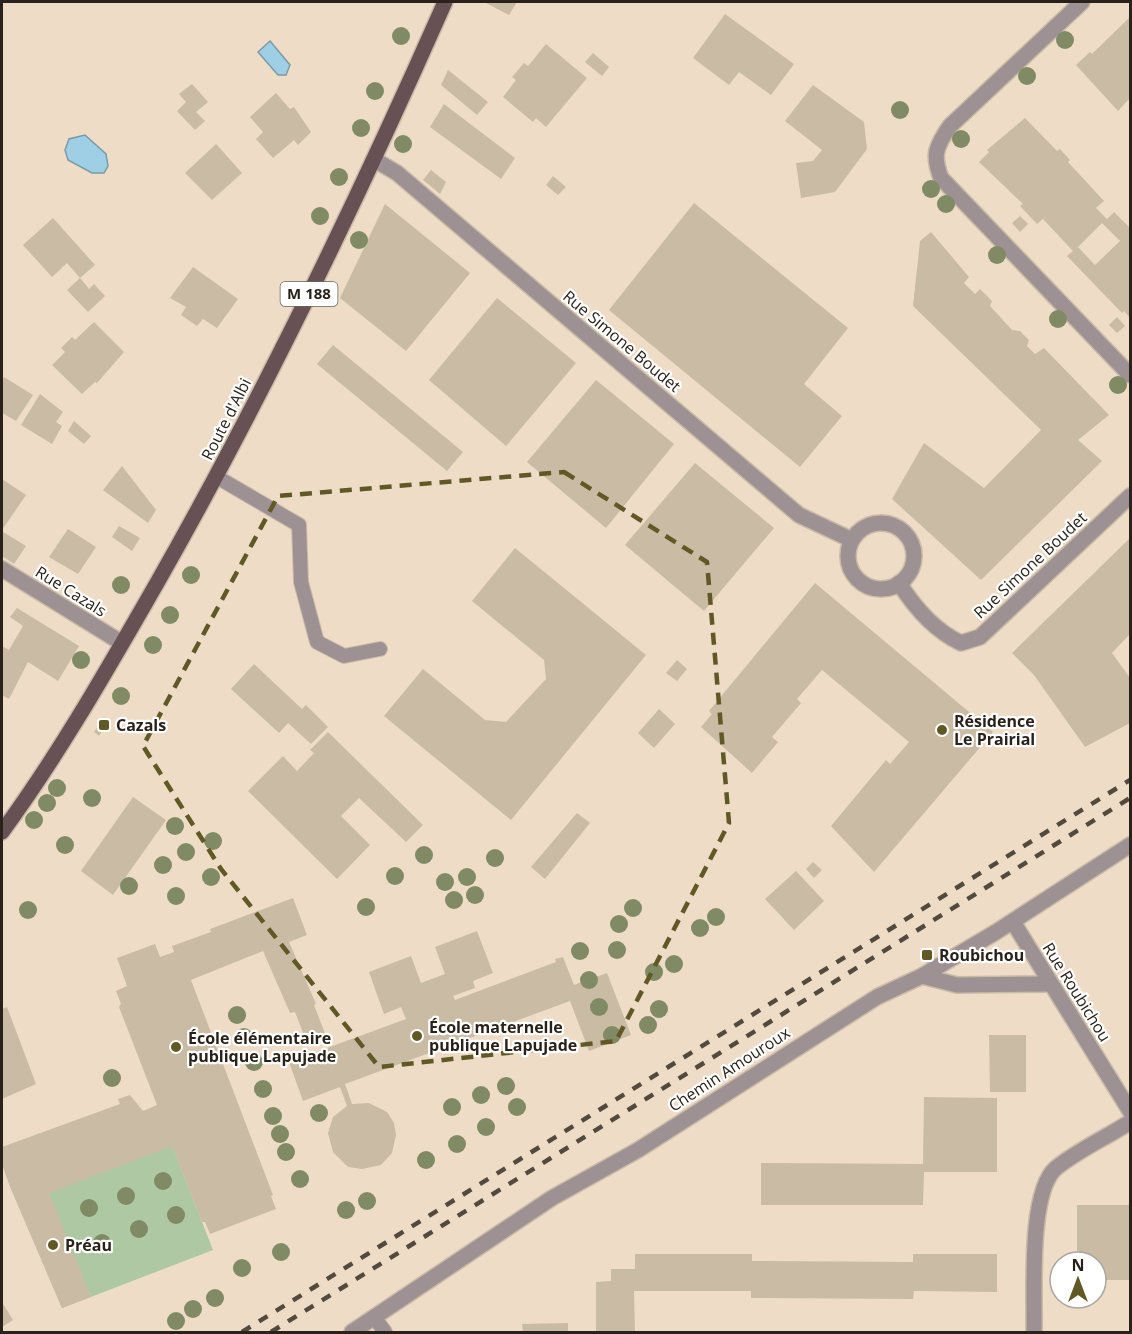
<svg xmlns="http://www.w3.org/2000/svg" width="1132" height="1334" font-family="'Open Sans',sans-serif">
<style>
.green{fill:#adc8a3}
.water{fill:#9fcfe4;stroke:#7b9ba7;stroke-width:1.5}
.building{fill:#cabba5;fill-rule:evenodd}
.lines{fill:none;stroke-linecap:round;stroke-linejoin:round}
.lane-casing{stroke:#cabba7;stroke-width:16}
.street-casing{stroke:#cabba7;stroke-width:18}
.primary-casing{stroke:#cabba7;stroke-width:18}
.lane{stroke:#9e9193;stroke-width:14}
.street{stroke:#9e9193;stroke-width:15}
.primary{stroke:#675155;stroke-width:15}
.rail{stroke:#534a3f;stroke-width:4.5;stroke-dasharray:10 10;stroke-linecap:butt}
.tree{fill:#808b66}
.marked{fill:none;stroke:#605925;stroke-width:4.5;stroke-dasharray:12 8;stroke-linejoin:round}
.poi-dot{fill:#605925;stroke:#fff;stroke-width:2}
.labels{text-anchor:middle;stroke-width:4.5;stroke-linejoin:round;paint-order:stroke}
.shield{fill:#fff;stroke:#68645f;stroke-width:1.5}
.shield-label{font-size:15px;font-weight:bold;fill:#28221a}
.street-label{font-size:16px;fill:#28221a;stroke:#fff}
.poi-label{font-size:16px;font-weight:bold;fill:#28221a;stroke:#fff;text-anchor:start}
</style>
<rect width="100%" height="100%" fill="#eedcc6"/>
<path class="green" d="M164,1125L213,1250L62,1308L9,1184Z"/>
<g class="water">
<path d="M270,41L290,65L286,75H278L258,52Z"/>
<path d="M85,135L106,154L108,166L104,173H92L68,160L65,150L69,139Z"/>
</g>
<g class="building">
<path d="M484,2H517L509,15Z"/>
<path d="M725,14L794,64L771,95L739,72L729,85L693,58Z"/>
<path d="M1130,17V98L1118,111L1076,65L1090,52L1092,54Z"/>
<path d="M546,44L587,78L546,127L536,118L533,122L503,97L516,80L512,77L524,63L528,66Z"/>
<path d="M593,53L609,67L602,76L585,62Z"/>
<path d="M448,70L488,102L477,115L441,85Z"/>
<path d="M192,84L208,102L196,112L205,121L195,130L177,111L186,102L179,94Z"/>
<path d="M813,85L864,122L867,149L835,192L801,198L796,163L813,161L822,150L785,121Z"/>
<path d="M276,93L290,109L294,107L311,132L298,145L294,140L273,158L256,139L263,132L250,117Z"/>
<path d="M444,104L515,158L501,179L430,127Z"/>
<path d="M1025,118L1057,151L1060,149L1070,160L1068,162L1104,201L1096,208L1107,219L1114,212L1130,228V318L1124,311L1122,313L1067,256L1073,251L1043,219L1037,224L1020,206L1023,204L979,162L989,152L987,150ZM1102,223L1120,241L1095,265L1078,247Z"/>
<path d="M216,144L242,173L212,200L185,173Z"/>
<path d="M431,170L446,182L440,194L423,180Z"/>
<path d="M553,176L566,187L558,195L546,185Z"/>
<path d="M694,203L848,328L804,384L842,416L800,467L609,310Z"/>
<path d="M385,204L470,273L406,351L340,298Z"/>
<path d="M1020,216L1028,224L1020,232L1012,223Z"/>
<path d="M53,218L95,265L80,278L89,289L94,284L105,296L88,312L67,290L80,278L67,263L52,277L23,245Z"/>
<path d="M931,232L969,277L964,283L975,294L980,289L992,301L990,306L1012,330L1020,331L1029,340L1027,346L1035,354L1044,348L1109,415L1078,440L1102,461L981,580L892,499L924,443L984,488L1041,430L913,306L920,241Z"/>
<path d="M193,267L238,299L217,328L203,319L197,326L181,315L186,307L170,298Z"/>
<path d="M497,298L576,363L506,446L429,380Z"/>
<path d="M1117,317L1125,326L1117,333L1109,325Z"/>
<path d="M94,322L124,352L97,383L95,382L82,394L52,365L65,352L61,348L72,337L75,340Z"/>
<path d="M333,345L463,452L447,471L317,364Z"/>
<path d="M4,377L33,395L16,421L2,413V382Z"/>
<path d="M596,380L674,444L606,528L527,462Z"/>
<path d="M40,394L63,412L56,422L62,426L52,444L21,425Z"/>
<path d="M74,421L91,436L84,444L68,431Z"/>
<path d="M695,463L774,528L704,611L625,545Z"/>
<path d="M122,466L156,510L148,523L103,490Z"/>
<path d="M2,479L26,495L2,530Z"/>
<path d="M119,526L140,538L132,551L112,537Z"/>
<path d="M68,529L96,547L78,574L49,557Z"/>
<path d="M3,532L26,546L14,564L2,556Z"/>
<path d="M1130,538V634L1112,653L1130,678V723L1085,747L1034,675L1012,653Z"/>
<path d="M515,548L646,655L511,820L384,716L423,669L485,720L506,722L546,679L544,660L472,601Z"/>
<path d="M815,583L993,732L874,872L831,826L886,760L890,764L909,742L822,670L797,699L801,703L772,737L778,742L752,773L701,727L712,714L709,711Z"/>
<path d="M17,608L79,646L58,681L28,662L9,699L2,695V646L9,650L23,626L10,617Z"/>
<path d="M677,660L687,669L677,681L666,673Z"/>
<path d="M254,664L302,709L306,705L328,727L311,744L288,723L279,733L231,689Z"/>
<path d="M659,709L675,724L654,748L638,733Z"/>
<path d="M103,719L108,722L99,736L94,732Z"/>
<path d="M328,732L423,825L406,842L359,798L341,816L370,845L337,879L248,791L283,756L297,771L314,753L310,750Z"/>
<path d="M133,797L166,820L113,895L81,871Z"/>
<path d="M577,813L590,823L545,879L531,867Z"/>
<path d="M813,862L822,870L814,878L806,869Z"/>
<path d="M796,871L824,901L794,930L765,899Z"/>
<path d="M293,898L307,935L289,942L316,1004L314,1005L326,1036L307,1043L295,1012L290,1013L263,951L191,980L273,1195L271,1196L276,1209L210,1234L205,1222H202L172,1146L49,1193L91,1297L62,1308L9,1184L2,1164V1147L120,1104L118,1099L130,1095L143,1111L157,1105L119,1007L121,1004L116,991L127,986L117,958L155,944L160,957L174,952L172,946L211,932L210,929Z"/>
<path d="M477,931L493,973L473,981L475,988L453,996L455,1000L556,962L555,959L563,957L574,985L607,973L631,1035L589,1051L570,1001L345,1084L352,1104L369,1103L387,1112L394,1123L396,1135L392,1153L381,1165L362,1169L348,1167L333,1152L328,1133L333,1117L347,1106L340,1087L303,1101L289,1062L406,1019L401,1007L384,1014L369,972L411,956L421,983L445,974L435,947Z"/>
<path d="M7,1007L36,1084L2,1099V1009Z"/>
<path d="M989,1035H1026V1092H990Z"/>
<path d="M924,1097L997,1098V1172H924L923,1205H761V1163L923,1164Z"/>
<path d="M1077,1205H1130V1280H1096V1262H1077Z"/>
<path d="M635,1254H752V1261L913,1262V1254H997V1292L914,1291L913,1299L751,1298V1291H634L635,1332H596V1282L611,1281V1269H635Z"/>
<path d="M2,1302L13,1320L2,1327Z"/>
<path d="M568,1323V1332H523L522,1324Z"/>
</g>
<g class="lines">
<g class="lane-casing">
<g id="lane">
<path d="M217,477L299,525L301,582L317,642L344,656L380,649"/>
<path d="M374,1317L385,1332"/>
</g>
</g>
<g class="street-casing">
<g id="street">
<path d="M1082,2L950,126C936,146 932,155 941,178L1130,375"/>
<path d="M375,160L397,173L799,515L852,540"/>
<circle cx="881" cy="556" r="33"/>
<path d="M2,569L122,643"/>
<path d="M899,583C915,608 935,631 961,643L980,637L1130,496"/>
<path d="M1013,922L1130,1111"/>
<path d="M922,976L957,985L1050,984"/>
<path d="M352,1332L552,1198L638,1150L877,997L922,976L996,932L1130,845"/>
<path d="M1034,1332C1035,1295 1028,1192 1056,1168C1078,1150 1107,1137 1130,1122"/>
</g>
</g>
<g class="primary-casing">
<path id="primary" d="M2,832C60,753 108,668 157,583C264,395 358,199 445,2"/>
</g>
<use href="#lane" class="lane"/>
<use href="#street" class="street"/>
<use href="#primary" class="primary"/>
<g class="rail">
<path d="M242,1332L1130,780"/>
<path d="M271,1332L1130,798"/>
</g>
</g>
<g class="tree">
<circle cx="401" cy="36" r="9"/>
<circle cx="1065" cy="40" r="9"/>
<circle cx="1027" cy="76" r="9"/>
<circle cx="375" cy="91" r="9"/>
<circle cx="900" cy="110" r="9"/>
<circle cx="361" cy="128" r="9"/>
<circle cx="961" cy="139" r="9"/>
<circle cx="403" cy="144" r="9"/>
<circle cx="339" cy="177" r="9"/>
<circle cx="931" cy="189" r="9"/>
<circle cx="946" cy="204" r="9"/>
<circle cx="320" cy="216" r="9"/>
<circle cx="359" cy="240" r="9"/>
<circle cx="997" cy="255" r="9"/>
<circle cx="1058" cy="319" r="9"/>
<circle cx="1118" cy="385" r="9"/>
<circle cx="191" cy="575" r="9"/>
<circle cx="121" cy="585" r="9"/>
<circle cx="170" cy="615" r="9"/>
<circle cx="153" cy="645" r="9"/>
<circle cx="81" cy="660" r="9"/>
<circle cx="121" cy="696" r="9"/>
<circle cx="57" cy="788" r="9"/>
<circle cx="92" cy="798" r="9"/>
<circle cx="47" cy="803" r="9"/>
<circle cx="34" cy="820" r="9"/>
<circle cx="175" cy="826" r="9"/>
<circle cx="213" cy="841" r="9"/>
<circle cx="65" cy="845" r="9"/>
<circle cx="186" cy="852" r="9"/>
<circle cx="424" cy="855" r="9"/>
<circle cx="495" cy="858" r="9"/>
<circle cx="163" cy="865" r="9"/>
<circle cx="395" cy="876" r="9"/>
<circle cx="211" cy="877" r="9"/>
<circle cx="467" cy="877" r="9"/>
<circle cx="445" cy="882" r="9"/>
<circle cx="129" cy="886" r="9"/>
<circle cx="475" cy="895" r="9"/>
<circle cx="176" cy="896" r="9"/>
<circle cx="454" cy="900" r="9"/>
<circle cx="366" cy="907" r="9"/>
<circle cx="633" cy="908" r="9"/>
<circle cx="28" cy="910" r="9"/>
<circle cx="716" cy="917" r="9"/>
<circle cx="619" cy="924" r="9"/>
<circle cx="700" cy="928" r="9"/>
<circle cx="617" cy="950" r="9"/>
<circle cx="580" cy="951" r="9"/>
<circle cx="674" cy="964" r="9"/>
<circle cx="654" cy="972" r="9"/>
<circle cx="589" cy="980" r="9"/>
<circle cx="599" cy="1007" r="9"/>
<circle cx="659" cy="1009" r="9"/>
<circle cx="237" cy="1015" r="9"/>
<circle cx="648" cy="1025" r="9"/>
<circle cx="612" cy="1035" r="9"/>
<circle cx="244" cy="1037" r="9"/>
<circle cx="254" cy="1062" r="9"/>
<circle cx="112" cy="1078" r="9"/>
<circle cx="506" cy="1086" r="9"/>
<circle cx="263" cy="1089" r="9"/>
<circle cx="481" cy="1095" r="9"/>
<circle cx="452" cy="1107" r="9"/>
<circle cx="517" cy="1107" r="9"/>
<circle cx="319" cy="1113" r="9"/>
<circle cx="273" cy="1116" r="9"/>
<circle cx="486" cy="1127" r="9"/>
<circle cx="280" cy="1134" r="9"/>
<circle cx="457" cy="1144" r="9"/>
<circle cx="286" cy="1152" r="9"/>
<circle cx="426" cy="1160" r="9"/>
<circle cx="300" cy="1179" r="9"/>
<circle cx="163" cy="1181" r="9"/>
<circle cx="126" cy="1196" r="9"/>
<circle cx="367" cy="1201" r="9"/>
<circle cx="89" cy="1208" r="9"/>
<circle cx="346" cy="1210" r="9"/>
<circle cx="176" cy="1215" r="9"/>
<circle cx="139" cy="1229" r="9"/>
<circle cx="102" cy="1243" r="9"/>
<circle cx="281" cy="1252" r="9"/>
<circle cx="242" cy="1268" r="9"/>
<circle cx="215" cy="1298" r="9"/>
<circle cx="193" cy="1309" r="9"/>
<circle cx="176" cy="1321" r="9"/>
</g>
<path class="marked" d="M564,472L707,562L729,823L616,1041L379,1067L221,869L143,746L278,496Z"/>
<g class="poi-dot">
<rect x="98" y="719" width="12" height="12" rx="3"/>
<circle cx="942" cy="730" r="6"/>
<rect x="921" y="949" width="12" height="12" rx="3"/>
<circle cx="417" cy="1036" r="6"/>
<circle cx="176" cy="1047" r="6"/>
<circle cx="53" cy="1245" r="6"/>
</g>
<g class="labels">
<rect class="shield" x="280.5" y="282" width="57" height="24" rx="4.5"/>
<g class="shield-label">
<text x="309" y="299">M 188</text>
</g>
<g class="street-label">
<text transform="translate(622 341) rotate(40)" y="6">Rue Simone Boudet</text>
<text transform="translate(226 419) rotate(-63)" y="6">Route d'Albi</text>
<text transform="translate(1030 565) rotate(-43)" y="6">Rue Simone Boudet</text>
<text transform="translate(71 591) rotate(32)" y="6">Rue Cazals</text>
<text transform="translate(1077 992) rotate(58)" y="6">Rue Roubichou</text>
<text transform="translate(729 1069) rotate(-33)" y="6">Chemin Amouroux</text>
</g>
<g class="poi-label">
<text x="954" y="727">Résidence<tspan x="954" dy="18">Le Prairial</tspan></text>
<text x="116" y="731">Cazals</text>
<text x="939" y="961">Roubichou</text>
<text x="429" y="1033">École maternelle<tspan x="429" dy="18">publique Lapujade</tspan></text>
<text x="188" y="1044">École élémentaire<tspan x="188" dy="18">publique Lapujade</tspan></text>
<text x="65" y="1251">Préau</text>
</g>
</g>
<rect width="1132" height="1334" fill="none" stroke="#28221a" stroke-width="6"/>
<g transform="translate(1078 1280)"><circle r="28" fill="#ffffff" stroke="#a9a7a3" stroke-width="1.5"/>
<path d="M0-4.5L10 22L0 15L-10 22Z" fill="#605925"/>
<text y="-9" font-size="16" font-weight="bold" text-anchor="middle" fill="#28221a">N</text>
</g>
</svg>
